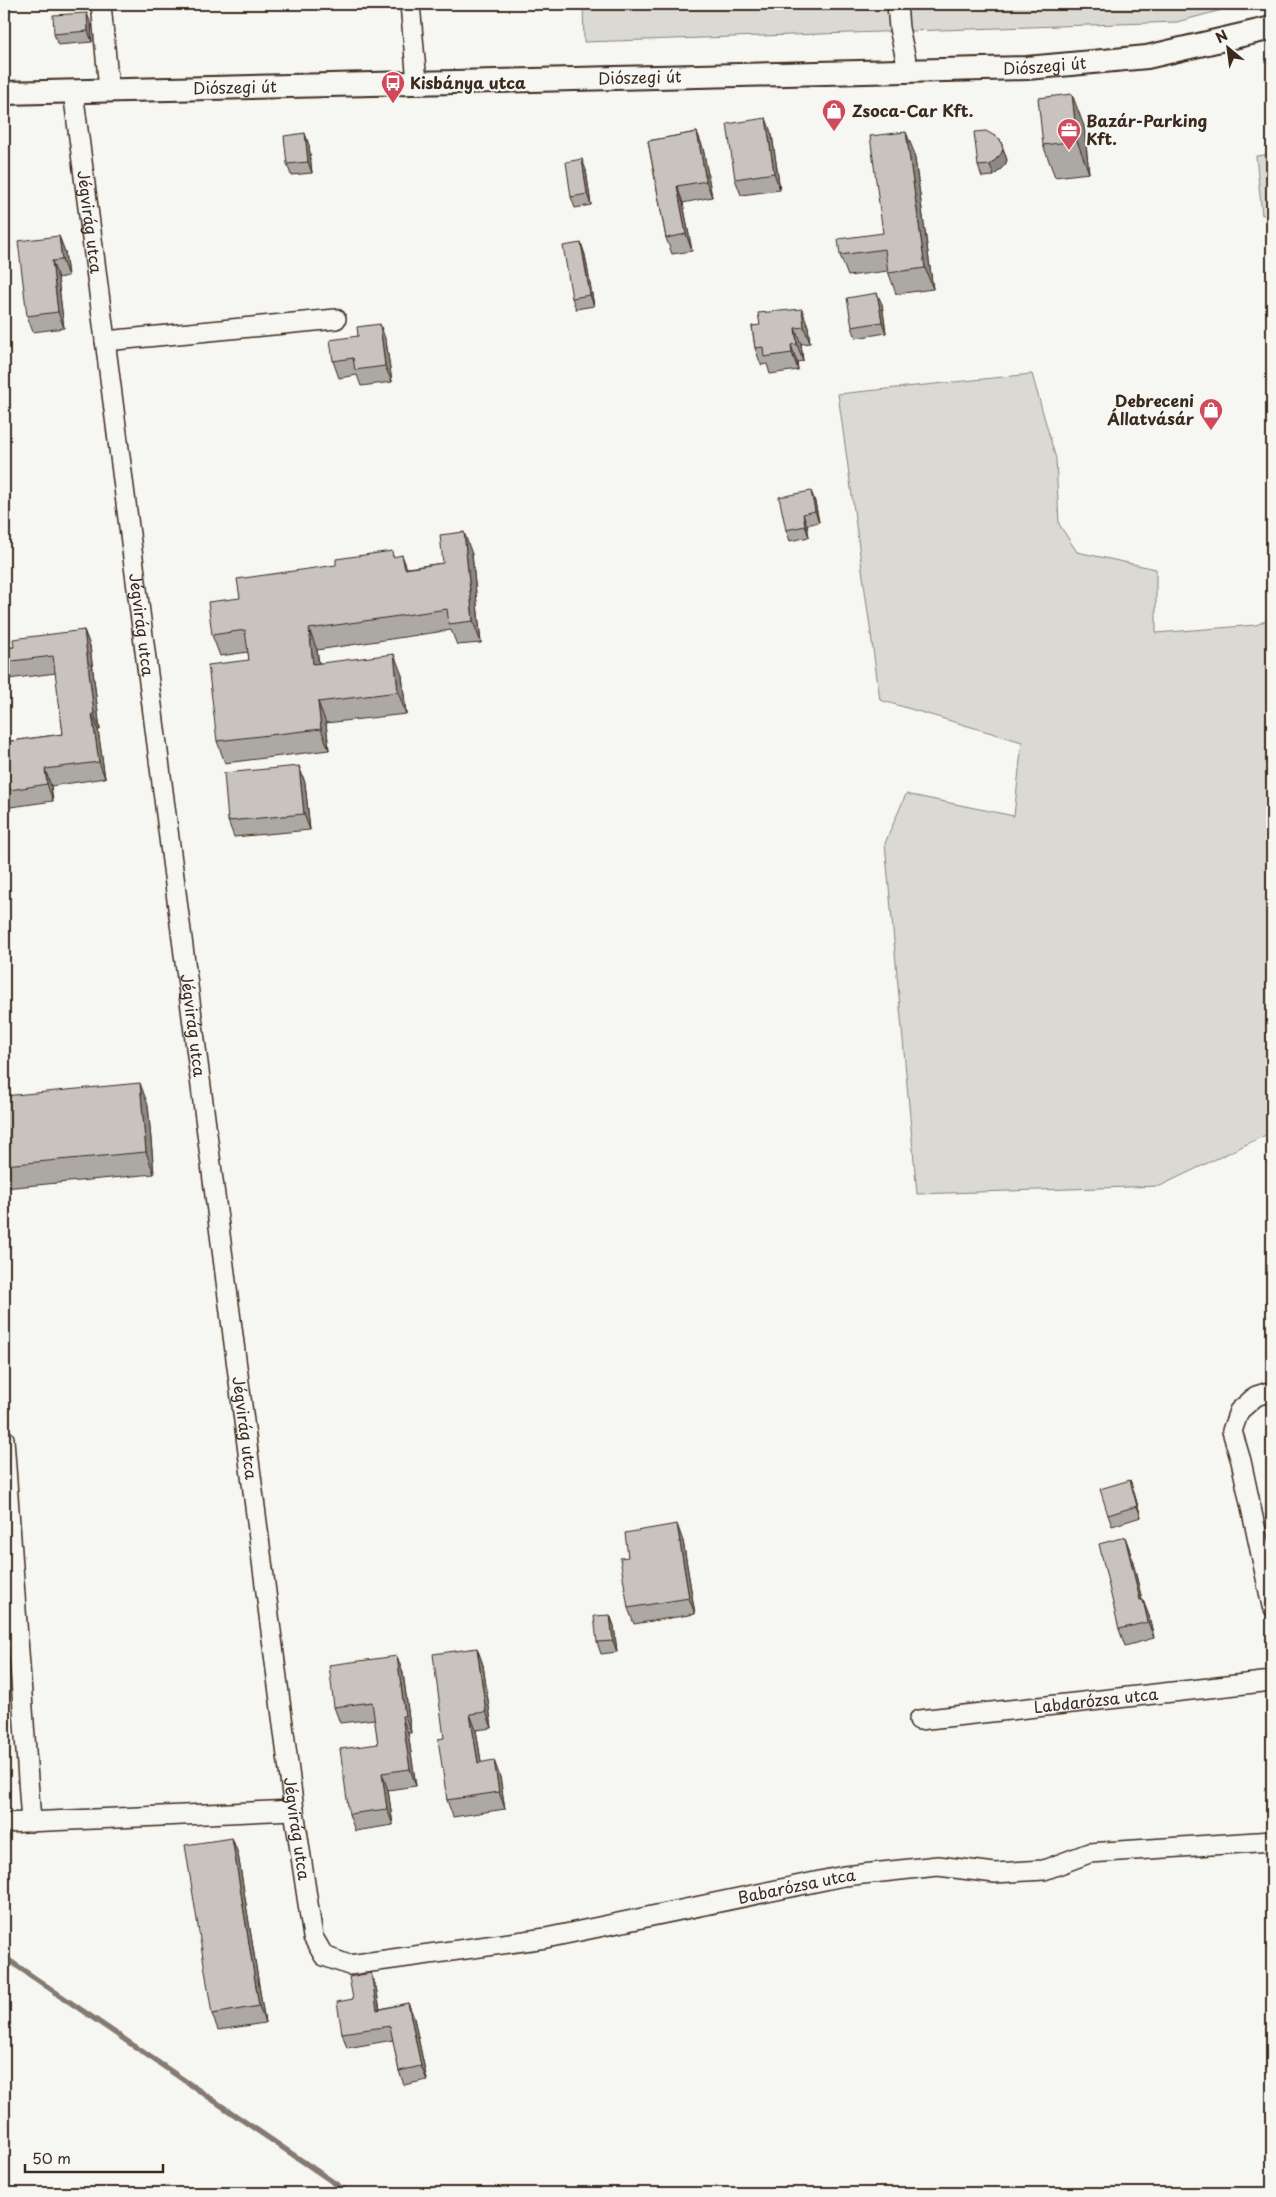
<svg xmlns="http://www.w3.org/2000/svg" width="1276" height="2197" font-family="'Playpen Sans',sans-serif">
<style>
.green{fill:#dad9d3;stroke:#8a8278}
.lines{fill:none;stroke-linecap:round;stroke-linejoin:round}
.stream{stroke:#857a71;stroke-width:5.5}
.minor-casing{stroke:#3b2a1e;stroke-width:22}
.major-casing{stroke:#3b2a1e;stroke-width:26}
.minor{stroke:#f6f6f2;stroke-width:19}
.major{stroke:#f6f6f2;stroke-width:22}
.wall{fill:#aca8a3;stroke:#3b2a1e}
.shaded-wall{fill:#8c8885;stroke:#3b2a1e}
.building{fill:#c8c3be;stroke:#3b2a1e}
.labels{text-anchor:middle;stroke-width:4.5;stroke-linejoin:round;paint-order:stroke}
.street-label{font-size:16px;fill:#3b2a1e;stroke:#f6f6f2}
.poi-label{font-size:16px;font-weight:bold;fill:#3b2a1e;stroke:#f6f6f2;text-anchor:start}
</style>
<rect width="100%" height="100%" fill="#f6f6f2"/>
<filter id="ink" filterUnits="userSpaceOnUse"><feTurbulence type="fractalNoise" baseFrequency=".02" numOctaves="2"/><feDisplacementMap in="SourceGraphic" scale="10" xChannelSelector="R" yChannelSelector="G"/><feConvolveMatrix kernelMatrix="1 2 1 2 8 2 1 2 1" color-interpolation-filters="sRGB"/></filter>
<g filter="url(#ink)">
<g class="green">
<path d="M583,4H1244L1177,22L584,42Z"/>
<path d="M1272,154V214L1262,215L1256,156Z"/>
<path d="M1032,374L1056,459L1059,524L1077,552L1156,569V633L1256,625L1272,618V1132L1160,1186L917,1194L885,843L906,794L1014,816L1022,742L880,700L838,394Z"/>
</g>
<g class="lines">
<path class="stream" d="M4,1957L349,2193"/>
<g class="minor-casing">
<g id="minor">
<path d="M101,4L109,90"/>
<path d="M410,4L417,82"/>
<path d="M897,4L899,28L908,69"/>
<path id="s1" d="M73,91L294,1810L313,1937L324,1956L349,1965L546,1938L844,1876L938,1866L995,1873L1044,1870L1089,1853L1272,1841"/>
<path d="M105,341L336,319"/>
<path d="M1272,1391L1256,1396L1239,1411L1232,1431L1241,1461L1272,1606"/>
<path d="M4,1439L31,1822"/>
<path id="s2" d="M919,1720L1272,1681"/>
<path d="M4,1823L294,1810"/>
</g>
</g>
<g class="major-casing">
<g id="major">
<path id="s3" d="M4,93L1027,68L1147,57L1272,28"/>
</g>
</g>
<use href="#minor" class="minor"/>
<use href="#major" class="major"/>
</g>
<g class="wall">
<path d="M91,24L92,42L58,45L54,34Z"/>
<path d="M1084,126L1089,173L1055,177L1043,145Z"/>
<path d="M697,132L703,148L712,197L683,203L692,251L672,254L666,238L648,141Z"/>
<path d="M772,135L780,190L741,195L735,179Z"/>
<path d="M1000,139L1007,160L1005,165L994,176L982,177L978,166Z"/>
<path d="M309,145L312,173L291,175L287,164Z"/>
<path d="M914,152L933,289L896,294L888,271L848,276L840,255L883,233Z"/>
<path d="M586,170L591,205L575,208L571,197Z"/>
<path d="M59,236L65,252L68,276L58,278L64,328L33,332L27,316Z"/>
<path d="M581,243L585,255L594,306L576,309L572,298Z"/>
<path d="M882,304L886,333L856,338L852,327Z"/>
<path d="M752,326H808L810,343L801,344L803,361L797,362L798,370L770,374L767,364L761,365L755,348Z"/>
<path d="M358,336L386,341L392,382L361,386L357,375L339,378L333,361Z"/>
<path d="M811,491L815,502L819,522L807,525L809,537L790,541L786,530Z"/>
<path d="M472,554L481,643L457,645L451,630L317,650L319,663L402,675L406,714L326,723L329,750L225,763L217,741L249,660L248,652L220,656L212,635L240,598L394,556L407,568L443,563Z"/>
<path d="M84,630L90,646L100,730H98L105,778L51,786L53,801L4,808V742L63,734L56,673L8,679L4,669V648L14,647Z"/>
<path d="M299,766L305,783L310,830L234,837L228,821Z"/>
<path d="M4,1096L148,1105L154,1174L4,1188Z"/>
<path d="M1130,1480L1141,1517L1112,1526L1108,1515Z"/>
<path d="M1125,1537L1131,1554L1142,1600L1149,1616L1154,1638L1125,1646L1119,1629Z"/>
<path d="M683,1541L695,1614L634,1624L628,1608V1557Z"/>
<path d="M610,1615L614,1626L617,1652L601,1654L597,1642Z"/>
<path d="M477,1648L483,1665L492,1728L476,1730L481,1762L500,1777L505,1809L453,1817L447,1800L444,1738Z"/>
<path d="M403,1673L411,1733H408L416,1786L388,1790L393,1825L355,1831L349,1814L378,1744L375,1719L340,1723L334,1707Z"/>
<path d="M232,1838L238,1854L265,2023L218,2030L212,2014Z"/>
<path d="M376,1987L380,2009L408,2003L414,2018L427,2080L404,2085L399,2071L393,2040L347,2048L342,2033L353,1999Z"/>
</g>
<g class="shaded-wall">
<path d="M87,13L91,24L92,42L88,31Z"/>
<path d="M1072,94L1084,126L1089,173L1077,141Z"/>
<path d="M766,118L772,135L780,190L774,173Z"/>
<path d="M697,132L703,148L712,197L706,181Z"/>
<path d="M906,132L914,152L933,289L925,268Z"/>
<path d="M305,133L309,145L312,173L308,162Z"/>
<path d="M1003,149L1007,160L1005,165L994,176L990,165Z"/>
<path d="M582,159L586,170L591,205L587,194Z"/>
<path d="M677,186L683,203L692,251L686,234Z"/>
<path d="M59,236L65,252L68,276L62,260Z"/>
<path d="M581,243L585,255L594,306L590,295Z"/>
<path d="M52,261L58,278L64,328L58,312Z"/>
<path d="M877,293L882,304L886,333L882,322Z"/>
<path d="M802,309L808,326L810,343L804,327Z"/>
<path d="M380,324L386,341L392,382L385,366Z"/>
<path d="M795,328L801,344L803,361L797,344Z"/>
<path d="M791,345L797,362L798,370L792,353Z"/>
<path d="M811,491L815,502L819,522L815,511Z"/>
<path d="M803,514L807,525L809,537L805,526Z"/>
<path d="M464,532L472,554L481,643L473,621Z"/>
<path d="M402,555L410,576L405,569Z"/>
<path d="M309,629L317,650L321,685L313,664Z"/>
<path d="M84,630L90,646L100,730L94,714Z"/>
<path d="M394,654L402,675L406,714L398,692Z"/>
<path d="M318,702L326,723L329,750L321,729Z"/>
<path d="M92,714L98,730L105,778L99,762Z"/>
<path d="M299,766L305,783L310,830L304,814Z"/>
<path d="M45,769L51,786L53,801L47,784Z"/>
<path d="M140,1083L148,1105L154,1174L146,1152Z"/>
<path d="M1130,1480L1134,1492L1141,1517L1137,1506Z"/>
<path d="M677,1524L683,1541L695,1614L689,1598Z"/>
<path d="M1125,1537L1131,1554L1146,1617L1140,1600Z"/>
<path d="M1143,1600L1149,1616L1154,1638L1148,1622Z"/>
<path d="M610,1615L614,1626L617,1652L613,1641Z"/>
<path d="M477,1648L483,1665L492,1728L486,1712Z"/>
<path d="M397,1656L403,1673L411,1733L405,1716Z"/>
<path d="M470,1714L476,1730L484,1780L478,1763Z"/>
<path d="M402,1716L408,1733L416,1786L410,1769Z"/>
<path d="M494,1760L500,1777L505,1809L499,1792Z"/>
<path d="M382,1773L388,1790L393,1825L387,1809Z"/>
<path d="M232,1838L238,1854L265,2023L259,2006Z"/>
<path d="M371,1973L376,1987L382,2024L377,2010Z"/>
<path d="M408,2003L414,2018L427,2080L421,2066Z"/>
</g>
<g class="building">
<path d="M87,13L88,31L54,34L53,15Z"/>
<path d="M1072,94L1077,141L1043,145L1038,98Z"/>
<path d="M766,118L774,173L735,179L727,124Z"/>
<path d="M986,131L1000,139L1003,149L1001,154L990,165L978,166L974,132Z"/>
<path d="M697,132L706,181L677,186L686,234L666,238L648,141Z"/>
<path d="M906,132L925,268L888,273L885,249L840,255L838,239L883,233L870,136Z"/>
<path d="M305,133L308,162L287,164L284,136Z"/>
<path d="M582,159L587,194L571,197L566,162Z"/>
<path d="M59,236L62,260L52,261L58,312L27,316L18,241Z"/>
<path d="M581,243L590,295L572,298L563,246Z"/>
<path d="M877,293L882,322L852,327L847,298Z"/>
<path d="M802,309L804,327L795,328L797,344L791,345L792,353L764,357L763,347L755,348L752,326L760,325L758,313Z"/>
<path d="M380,324L385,366L355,370L353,358L333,361L330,340L358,336L357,327Z"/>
<path d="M811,491L815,511L803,514L805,526L786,530L779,497Z"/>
<path d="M464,532L473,621L449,624L447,609L309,629L313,664L394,654L398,692L318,702L321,729L217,741L208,665L249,660L245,630L212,635L208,602L240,598L237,579L336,565V559L392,551L393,557L402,555L405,569L443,563L440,535Z"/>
<path d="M84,630L94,714H92L99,762L45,769L47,784L4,791V742L63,734L53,656L4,662V648L14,647L13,639Z"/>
<path d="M299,766L304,814L228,821L224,773Z"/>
<path d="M140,1083L146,1152L4,1165V1096Z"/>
<path d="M1130,1480L1137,1506L1108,1515L1100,1489Z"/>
<path d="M677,1524L689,1598L628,1608L620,1558L628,1557L625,1533Z"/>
<path d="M1125,1537L1140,1600H1143L1148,1622L1119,1629L1099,1544Z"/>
<path d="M610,1615L613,1641L597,1642L594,1616Z"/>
<path d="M477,1648L486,1712L470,1714L478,1763L494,1760L499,1792L447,1800L438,1739L444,1738L433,1654Z"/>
<path d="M397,1656L405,1716H402L410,1769L382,1773L387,1809L349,1814L340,1749L378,1744L372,1702L334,1707L329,1665Z"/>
<path d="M232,1838L259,2006L212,2014L185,1845Z"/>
<path d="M371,1973L377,2010L408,2003L421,2066L399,2071L390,2026L342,2033L337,2002L353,1999L349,1977Z"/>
</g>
</g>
<defs>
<g id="bus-pin" transform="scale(1.25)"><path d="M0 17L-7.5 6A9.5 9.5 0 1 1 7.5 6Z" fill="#d1495b" stroke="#f6f6f2"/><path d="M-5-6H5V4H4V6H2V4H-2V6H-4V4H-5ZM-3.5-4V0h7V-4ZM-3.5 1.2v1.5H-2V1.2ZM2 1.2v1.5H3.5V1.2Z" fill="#fff"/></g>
<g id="shop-pin" transform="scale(1.25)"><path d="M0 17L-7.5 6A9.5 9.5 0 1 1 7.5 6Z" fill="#d1495b" stroke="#f6f6f2"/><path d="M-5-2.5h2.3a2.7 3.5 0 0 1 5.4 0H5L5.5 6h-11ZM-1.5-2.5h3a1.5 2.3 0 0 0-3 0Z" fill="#fff"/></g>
<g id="office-pin" transform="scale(1.25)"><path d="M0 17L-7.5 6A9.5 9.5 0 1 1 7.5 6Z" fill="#d1495b" stroke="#f6f6f2"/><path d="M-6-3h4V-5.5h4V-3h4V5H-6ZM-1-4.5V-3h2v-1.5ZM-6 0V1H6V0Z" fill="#fff"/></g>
</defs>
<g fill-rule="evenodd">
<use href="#bus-pin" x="393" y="83"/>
<use href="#shop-pin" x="834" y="111"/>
<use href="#office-pin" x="1069" y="130"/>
<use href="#shop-pin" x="1211" y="410"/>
</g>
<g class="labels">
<g class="street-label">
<text dy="6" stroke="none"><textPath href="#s3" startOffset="1041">Diószegi út</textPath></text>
<text dy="6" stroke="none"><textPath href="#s3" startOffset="636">Diószegi út</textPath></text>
<text dy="6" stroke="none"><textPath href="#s3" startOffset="231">Diószegi út</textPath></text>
<text dy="6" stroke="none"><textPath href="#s1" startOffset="132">Jégvirág utca</textPath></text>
<text dy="6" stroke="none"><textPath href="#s1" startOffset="538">Jégvirág utca</textPath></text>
<text dy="6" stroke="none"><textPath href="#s1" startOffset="942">Jégvirág utca</textPath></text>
<text dy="6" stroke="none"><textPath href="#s1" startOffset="1348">Jégvirág utca</textPath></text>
<text dy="6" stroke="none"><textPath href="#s2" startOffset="178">Labdarózsa utca</textPath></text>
<text dy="6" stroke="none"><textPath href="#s1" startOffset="1752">Jégvirág utca</textPath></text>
<text dy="6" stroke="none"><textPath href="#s1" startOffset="2365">Babarózsa utca</textPath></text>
</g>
<g class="poi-label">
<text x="410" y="89">Kisbánya utca</text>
<text x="852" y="117">Zsoca-Car Kft.</text>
<text x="1086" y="127">Bazár-Parking<tspan x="1086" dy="18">Kft.</tspan></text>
<text x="1194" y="407" text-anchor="end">Debreceni<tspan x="1194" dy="18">Állatvásár</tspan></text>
</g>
</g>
<rect width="1276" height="2197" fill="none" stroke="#f6f6f2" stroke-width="20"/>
<rect x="10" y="10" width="1256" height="2177" fill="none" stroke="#3b2a1e" stroke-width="2" filter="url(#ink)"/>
<g transform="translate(1228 48) rotate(331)" stroke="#f6f6f2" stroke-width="4" paint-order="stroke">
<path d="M0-4L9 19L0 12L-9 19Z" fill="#3b2a1e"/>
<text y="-8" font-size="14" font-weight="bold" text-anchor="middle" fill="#3b2a1e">N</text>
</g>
<path d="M25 2164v8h138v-8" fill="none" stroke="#3b2a1e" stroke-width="2.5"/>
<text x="32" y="2164" font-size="15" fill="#3b2a1e" stroke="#f6f6f2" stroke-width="4" paint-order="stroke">50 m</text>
</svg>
